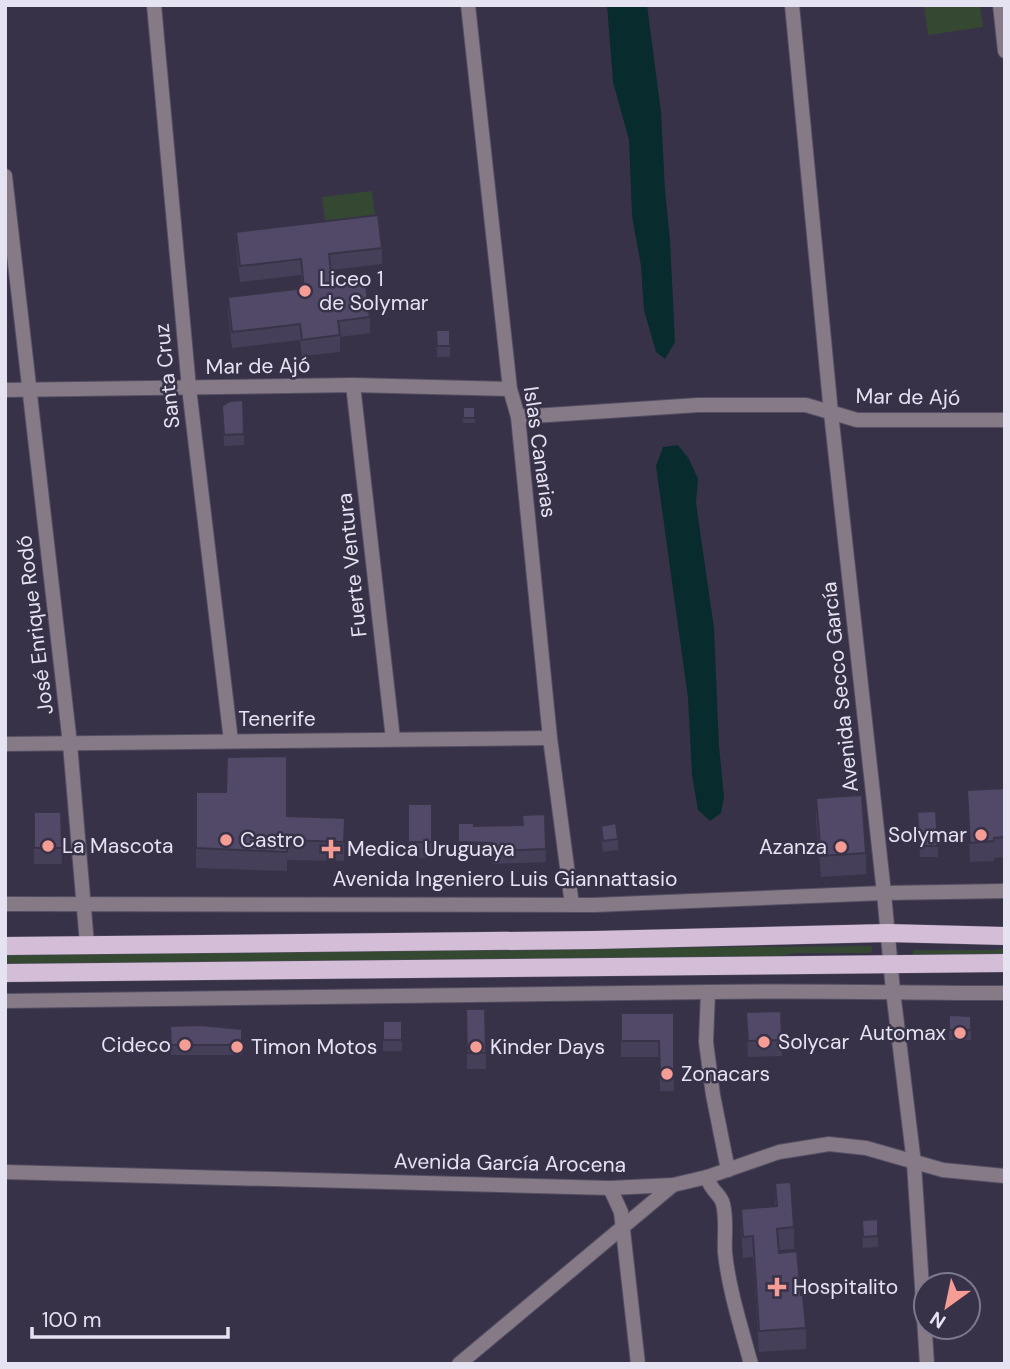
<svg xmlns="http://www.w3.org/2000/svg" width="1010" height="1369" font-family="'DM Sans',sans-serif">
<style>
.green{fill:#354832}
.water{fill:#082c2d}
.lines{fill:none;stroke-linecap:round;stroke-linejoin:round}
.minor-casing{stroke:#534e63;stroke-width:16}
.tertiary-casing{stroke:#534e63;stroke-width:16}
.primary-casing{stroke:#534e63;stroke-width:19}
.minor{stroke:#857a86;stroke-width:14}
.tertiary{stroke:#857a86;stroke-width:14}
.primary{stroke:#d4bdd6;stroke-width:18}
.wall{fill:#463f59}
.building{fill:#514967;stroke:#393348;stroke-width:2}
.poi-dot{fill:#f59c94;stroke:#373248;stroke-width:2.5}
.labels{text-anchor:middle;stroke-width:5;stroke-linejoin:round;paint-order:stroke}
.poi-label{font-size:21px;fill:#e5e2f1;stroke:#373248;text-anchor:start}
.street-label{font-size:21px;fill:#e5e2f1;stroke:#373248}
</style>
<rect width="100%" height="100%" fill="#373248"/>
<g class="green">
<path d="M924,5H980L983,27L928,35Z"/>
<path d="M372,191L376,222L326,228L322,197Z"/>
<path d="M871,946L873,950L870,953H795L765,959L5,964V953Z"/>
<path d="M1005,948V955L913,956V950H996Z"/>
</g>
<g class="water">
<path d="M607,5H647L661,112L665,190L670,240L675,342L665,359L656,352L644,310L641,266L632,216L629,140L613,82Z"/>
<path d="M678,445L689,459L698,479L696,503L714,628L719,746L724,797L721,813L710,821L698,810L692,775L688,698L656,466L663,447Z"/>
</g>
<g class="lines">
<g class="minor-casing">
<g id="minor">
<path d="M154,5L189,388L231,741"/>
<path d="M468,5L510,389L518,417L550,738L572,905"/>
<path d="M1000,5L1005,51"/>
<path d="M5,176L70,744L87,944"/>
<path d="M353,385L393,739"/>
<path d="M5,390L353,385L510,389"/>
<path d="M518,417L698,405H806L857,420H1005"/>
<path d="M5,744L550,738"/>
<path d="M5,904L594,905L884,893L1005,891"/>
<path d="M708,992L706,1042L713,1095L728,1170"/>
<path d="M5,1001C240,998 474,995 709,992C807,990 906,993 1005,993"/>
<path d="M5,1172L610,1188L673,1185L707,1177L779,1152L829,1144L866,1148L943,1170L1005,1176"/>
<path d="M707,1177C711,1192 721,1194 723,1204C727,1219 724,1237 725,1253C729,1290 741,1327 751,1364"/>
<path d="M610,1188L621,1212L638,1364"/>
<path d="M459,1364L673,1185"/>
</g>
</g>
<g class="tertiary-casing">
<path id="tertiary" d="M792,5L831,413L884,893L893,991L914,1163L927,1364"/>
</g>
<g class="primary-casing">
<g id="primary">
<path d="M5,946L594,940L887,933L1005,936"/>
<path d="M5,973L1005,963"/>
</g>
</g>
<use href="#minor" class="minor"/>
<use href="#tertiary" class="tertiary"/>
<use href="#primary" class="primary"/>
</g>
<g class="wall">
<path d="M236,232L382,248V264L331,270L332,282L370,317V333L340,337V352L302,356L300,340L232,348L228,313V297L302,288L301,275L240,282L236,248Z"/>
<path d="M436,330H450V357H437Z"/>
<path d="M222,406L244,434V445L224,446Z"/>
<rect x="463" y="407" width="12" height="16"/>
<path d="M1005,788V857L994,858V861L970,862L967,790Z"/>
<path d="M196,792L287,816L345,818L344,861L287,860V871L196,868Z"/>
<path d="M816,798L866,853V874L821,877L816,819Z"/>
<rect x="408" y="804" width="24" height="54"/>
<path d="M34,812H61L62,864H34Z"/>
<path d="M917,812L938,846V857H920Z"/>
<path d="M545,814L546,862L493,864L492,856L458,855V823L474,826L522,825Z"/>
<path d="M601,826L618,839V850L603,852L601,836Z"/>
<path d="M466,1009H485L486,1069H467Z"/>
<path d="M781,1011L782,1056L748,1057L746,1012Z"/>
<path d="M621,1013H674V1091H660L659,1057H621Z"/>
<path d="M949,1015L971,1016V1040H949Z"/>
<rect x="383" y="1021" width="19" height="30"/>
<path d="M170,1026L242,1029V1055H171Z"/>
<path d="M775,1183L794,1227V1249L779,1250V1253L801,1295L806,1328V1349L759,1352L753,1257L743,1258L741,1230V1209L775,1206Z"/>
<path d="M878,1219V1247L863,1248L862,1220Z"/>
</g>
<g class="building">
<path d="M378,215L382,248L329,254L332,282L365,278L370,317L338,321L340,335L302,340L300,324L232,332L228,297L304,288L301,259L240,266L236,232Z"/>
<path d="M436,330H450V346H437Z"/>
<path d="M243,400L244,434L224,435L222,406L230,401Z"/>
<rect x="463" y="407" width="12" height="11"/>
<path d="M287,756V816L345,818L344,842L287,840V852L196,848V792H226L227,757Z"/>
<path d="M1005,788V837L994,838V841L970,843L967,790Z"/>
<path d="M862,795L866,853L821,856L816,798Z"/>
<rect x="408" y="804" width="24" height="38"/>
<path d="M936,811L938,846H920L917,812Z"/>
<path d="M34,812H61L62,848H34Z"/>
<path d="M545,814L546,849L493,851L492,843L458,842V823H474V826L523,825L522,815Z"/>
<path d="M616,823L618,839L603,841L601,826Z"/>
<path d="M466,1009H485L486,1053H467Z"/>
<path d="M781,1011L782,1040L748,1041L746,1012Z"/>
<path d="M621,1013H674V1075H660L659,1041H621Z"/>
<path d="M949,1015L971,1016V1030H949Z"/>
<rect x="383" y="1021" width="19" height="19"/>
<path d="M200,1025L242,1029V1045H171L170,1026Z"/>
<path d="M791,1182L794,1227L777,1229L779,1253L797,1251L801,1295H803L806,1328L759,1331L753,1236L743,1237L741,1209L777,1206L775,1183Z"/>
<path d="M878,1219V1236L863,1237L862,1220Z"/>
</g>
<g class="poi-dot">
<circle cx="305" cy="291" r="7"/>
<circle cx="981" cy="835" r="7"/>
<circle cx="226" cy="840" r="7"/>
<circle cx="48" cy="846" r="7"/>
<circle cx="841" cy="847" r="7"/>
<path d="M327.5 838.5h7v7h7v7h-7v7h-7v-7h-7v-7h7z"/>
<circle cx="960" cy="1033" r="7"/>
<circle cx="764" cy="1042" r="7"/>
<circle cx="185" cy="1045" r="7"/>
<circle cx="237" cy="1047" r="7"/>
<circle cx="476" cy="1047" r="7"/>
<circle cx="667" cy="1074" r="7"/>
<path d="M773.5 1276.5h7v7h7v7h-7v7h-7v-7h-7v-7h7z"/>
</g>
<g class="labels">
<g class="poi-label">
<text x="319" y="286">Liceo 1<tspan x="319" dy="24">de Solymar</tspan></text>
<text x="967" y="842" text-anchor="end">Solymar</text>
<text x="240" y="847">Castro</text>
<text x="62" y="853">La Mascota</text>
<text x="827" y="854" text-anchor="end">Azanza</text>
<text x="347" y="856">Medica Uruguaya</text>
<text x="946" y="1040" text-anchor="end">Automax</text>
<text x="778" y="1049">Solycar</text>
<text x="171" y="1052" text-anchor="end">Cideco</text>
<text x="251" y="1054">Timon Motos</text>
<text x="490" y="1054">Kinder Days</text>
<text x="681" y="1081">Zonacars</text>
<text x="793" y="1294">Hospitalito</text>
</g>
<g class="street-label">
<text transform="translate(258 366) rotate(-1)" y="7">Mar de Ajó</text>
<text transform="translate(167 376) rotate(-96)" y="7">Santa Cruz</text>
<text transform="translate(908 397) rotate(1)" y="7">Mar de Ajó</text>
<text transform="translate(540 452) rotate(82)" y="7">Islas Canarias</text>
<text transform="translate(352 565) rotate(-96)" y="7">Fuerte Ventura</text>
<text transform="translate(35 625) rotate(-97)" y="7">José Enrique Rodó</text>
<text transform="translate(840 687) rotate(-96)" y="7">Avenida Secco García</text>
<text x="277" y="726">Tenerife</text>
<text x="505" y="886">Avenida Ingeniero Luis Giannattasio</text>
<text transform="translate(510 1163) rotate(1)" y="7">Avenida García Arocena</text>
</g>
</g>
<rect width="1010" height="1369" fill="none" stroke="#e5e2f1" stroke-width="14"/>
<g transform="translate(947 1306) rotate(213)"><circle r="33" fill="#373248" stroke="#7d788c" stroke-width="2"/>
<path d="M0-5L12 26L0 18L-12 26Z" fill="#f59c94"/>
<text y="-10" font-size="19" font-weight="bold" text-anchor="middle" fill="#e5e2f1">N</text>
</g>
<path d="M32 1327v10h196v-10" fill="none" stroke="#e5e2f1" stroke-width="3.5"/>
<text x="42" y="1327" font-size="21" fill="#e5e2f1" stroke="#373248" stroke-width="5" paint-order="stroke">100 m</text>
</svg>
